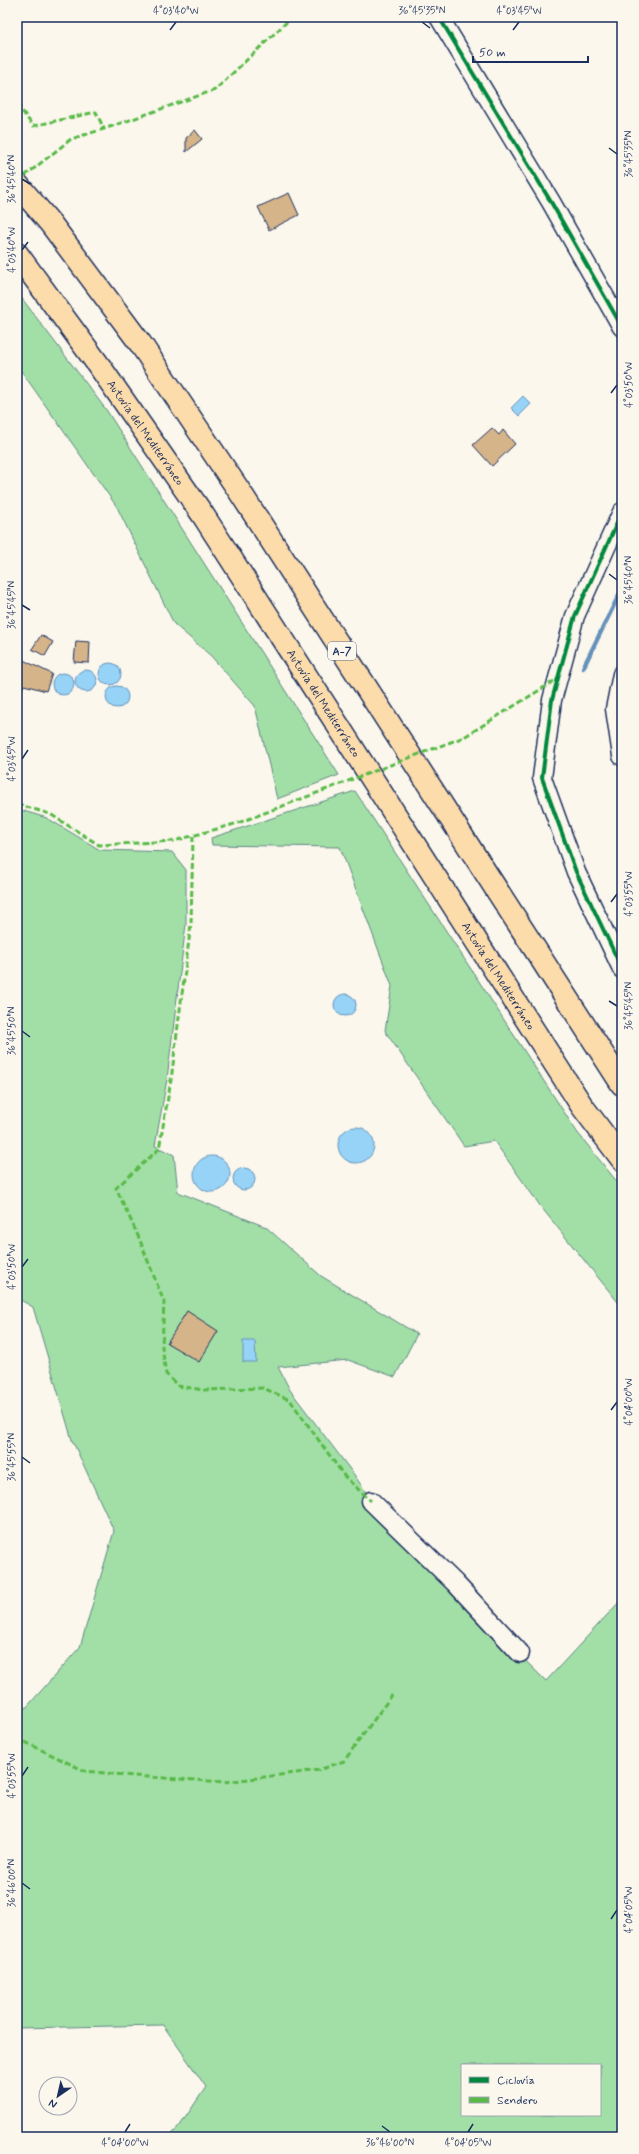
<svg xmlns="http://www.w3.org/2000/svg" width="639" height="2154" font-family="Mynerve,sans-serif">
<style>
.green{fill:#a2dfa6;stroke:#5e8782;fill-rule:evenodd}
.water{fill:#96d3f7;stroke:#6591ba}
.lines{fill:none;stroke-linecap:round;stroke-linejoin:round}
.stream{stroke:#6591ba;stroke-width:4.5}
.building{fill:#d6b489;stroke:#1b2f5e}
.minor-casing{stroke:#1b2f5e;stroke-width:21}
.highway-casing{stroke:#1b2f5e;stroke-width:25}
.minor{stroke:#fbf7ec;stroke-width:18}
.highway{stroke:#fddcac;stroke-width:22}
.quiet{stroke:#58b947;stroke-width:3;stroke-dasharray:6 3;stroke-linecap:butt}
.cycleway-casing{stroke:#fbf7ec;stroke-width:6}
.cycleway{stroke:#00873e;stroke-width:4}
.ticks{fill:none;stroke:#1b2f5e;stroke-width:1.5}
.labels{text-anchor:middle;stroke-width:3.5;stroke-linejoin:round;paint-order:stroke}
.shield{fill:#fbf7ec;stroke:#5e6b89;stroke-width:1}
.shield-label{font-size:11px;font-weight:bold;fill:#1b2f5e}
.street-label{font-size:12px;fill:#1b2f5e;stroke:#fbf7ec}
.neatline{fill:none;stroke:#1b2f5e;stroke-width:1.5}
.ticks-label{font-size:10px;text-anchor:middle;fill:#1b2f5e}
</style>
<rect width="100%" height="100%" fill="#fbf7ec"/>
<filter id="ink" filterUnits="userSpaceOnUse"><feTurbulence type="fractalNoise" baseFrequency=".025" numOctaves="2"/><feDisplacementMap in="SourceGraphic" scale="8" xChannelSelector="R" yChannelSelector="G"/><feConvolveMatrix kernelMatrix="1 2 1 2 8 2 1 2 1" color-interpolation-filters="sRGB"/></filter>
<g filter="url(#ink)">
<g class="green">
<path d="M17,292L107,411L339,775L277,799L255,706L211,656L174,624L117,507L17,365Z"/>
<path d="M355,791L577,1132L622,1188V1307L541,1207L494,1141L464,1146L385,1031L392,986L340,847L212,845L211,838Z"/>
<path d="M17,809L47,818L100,850L172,852L186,870V924L167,1079L155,1146L174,1155L178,1192L266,1227L321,1276L417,1334L395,1377L348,1360L278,1367L290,1390L355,1476L389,1527L546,1681L622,1599V2137H169L179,2127L206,2087L163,2025L17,2028V1718L80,1647L114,1531L72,1440L33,1307L17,1298ZM462,2065H600V2115H462Z"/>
</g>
<g class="water">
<path d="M523,396L531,404L519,416L511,408Z"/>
<circle cx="110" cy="674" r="11"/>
<circle cx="86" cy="681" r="11"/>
<circle cx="63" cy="684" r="11"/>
<circle cx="117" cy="697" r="11"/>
<circle cx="345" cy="1005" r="11"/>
<circle cx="356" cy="1145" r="18"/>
<circle cx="212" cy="1174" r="18"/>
<circle cx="244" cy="1179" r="11"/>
<path d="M243,1341H255L256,1362H243Z"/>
</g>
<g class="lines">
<path class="stream" d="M583,668L622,589"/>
</g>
<g class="building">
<path d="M195,130L202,139L186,152V138Z"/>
<path d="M289,193L299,215L269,230L258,207Z"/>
<path d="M492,428L499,435L503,430L515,444L492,466L473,445Z"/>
<path d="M41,635L53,642L45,656L32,649Z"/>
<path d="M76,641L90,642L89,663L74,662Z"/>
<path d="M17,657L52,674L46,691L24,685L17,699Z"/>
<path d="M187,1311L218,1331L199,1362L167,1343Z"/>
</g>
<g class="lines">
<g class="minor-casing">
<g id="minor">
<path d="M439,17L551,202L622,327"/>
<path d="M622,512L575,616L552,700L542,778L576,872L622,969"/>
<path d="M622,674L615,709L622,756"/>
<path d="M371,1501L455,1583L520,1653"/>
</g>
</g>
<g class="highway-casing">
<g id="highway">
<path d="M17,184L51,224L140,343L240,492L622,1084"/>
<path id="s1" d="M17,254L100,367L203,515L582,1106L622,1159"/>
</g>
</g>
<use href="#minor" class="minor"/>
<use href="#highway" class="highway"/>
<g class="quiet">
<path d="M17,104L33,126L96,112L104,129"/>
<path d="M17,182L71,139L104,129L215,90L292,17"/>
<path d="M17,804L50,814L99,845L174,841L238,823L464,737L559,678"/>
<path d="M193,836L191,924L171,1080L159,1149L116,1188L139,1238L164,1302L162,1347L166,1374L178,1386L204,1390L263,1388L290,1400L345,1477L371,1501"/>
<path d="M17,1745L23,1741L85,1771L134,1776L225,1782L319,1770L344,1761L392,1695"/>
</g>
<g class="cycleway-casing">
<g id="cycleway">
<path d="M439,17L551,202L622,327"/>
<path d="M622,512L575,616L552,700L542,778L576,872L622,969"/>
</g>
</g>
<use href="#cycleway" class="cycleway"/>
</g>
</g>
<path class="ticks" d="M422,22L430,28M170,30L176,22M513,30L519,22M609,148L617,154M22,179L30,184M22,250L28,242M611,393L617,385M609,574L617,580M22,605L30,610M22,759L28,750M611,902L617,894M609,1001L617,1006M22,1031L30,1037M22,1267L28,1259M611,1410L617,1402M22,1457L30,1463M22,1776L28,1767M22,1883L30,1889M611,1919L617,1910M382,2126L390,2132M125,2132L130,2124M468,2132L473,2124"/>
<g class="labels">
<rect class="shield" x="328" y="642" width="28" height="18" rx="3"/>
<g class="shield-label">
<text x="342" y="655">A-7</text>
</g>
<g class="street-label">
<text dy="4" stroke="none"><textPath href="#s1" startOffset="220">Autovía del Mediterráneo</textPath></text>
<text dy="4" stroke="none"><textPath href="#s1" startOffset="544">Autovía del Mediterráneo</textPath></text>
<text dy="4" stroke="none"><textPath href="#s1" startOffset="868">Autovía del Mediterráneo</textPath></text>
</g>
</g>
<rect width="639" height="2154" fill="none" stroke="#fbf7ec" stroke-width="44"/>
<rect x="461" y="2064" width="140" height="52" fill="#fbf7ec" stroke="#a1a7b3"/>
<rect x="469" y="2077" width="20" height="6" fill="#00873e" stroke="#a1a7b3"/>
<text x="497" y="2084" font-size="12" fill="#1b2f5e">Ciclovía</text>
<rect x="469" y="2097" width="20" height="6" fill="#58b947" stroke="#a1a7b3"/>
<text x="497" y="2104" font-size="12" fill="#1b2f5e">Sendero</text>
<g transform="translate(58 2096) rotate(214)"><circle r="19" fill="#fbf7ec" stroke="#a1a7b3"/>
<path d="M0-3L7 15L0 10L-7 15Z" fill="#1b2f5e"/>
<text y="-6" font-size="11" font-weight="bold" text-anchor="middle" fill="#1b2f5e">N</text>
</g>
<path d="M473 56v6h115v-6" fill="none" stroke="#1b2f5e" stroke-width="2"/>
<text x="479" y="56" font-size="12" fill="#1b2f5e" stroke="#fbf7ec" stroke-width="3" paint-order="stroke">50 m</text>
<rect x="22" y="22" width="595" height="2110" class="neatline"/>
<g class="ticks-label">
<text x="176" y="14">4°03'40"W</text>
<text x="422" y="14">36°45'35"N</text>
<text x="519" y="14">4°03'45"W</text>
<text transform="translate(628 154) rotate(-90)" y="4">36°45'35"N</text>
<text transform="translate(11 179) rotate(-90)" y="4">36°45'40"N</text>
<text transform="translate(11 250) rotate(-90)" y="4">4°03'40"W</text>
<text transform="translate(628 385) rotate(-90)" y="4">4°03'50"W</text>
<text transform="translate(628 580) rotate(-90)" y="4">36°45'40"N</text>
<text transform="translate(11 605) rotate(-90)" y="4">36°45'45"N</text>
<text transform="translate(11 759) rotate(-90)" y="4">4°03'45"W</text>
<text transform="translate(628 894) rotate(-90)" y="4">4°03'55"W</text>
<text transform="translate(628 1006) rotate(-90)" y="4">36°45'45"N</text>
<text transform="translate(11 1031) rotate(-90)" y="4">36°45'50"N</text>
<text transform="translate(11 1267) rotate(-90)" y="4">4°03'50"W</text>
<text transform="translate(628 1402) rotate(-90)" y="4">4°04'00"W</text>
<text transform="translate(11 1457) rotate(-90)" y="4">36°45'55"N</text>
<text transform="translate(11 1776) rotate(-90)" y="4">4°03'55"W</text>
<text transform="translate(11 1883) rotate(-90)" y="4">36°46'00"N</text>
<text transform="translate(628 1910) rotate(-90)" y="4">4°04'05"W</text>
<text x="125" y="2146">4°04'00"W</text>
<text x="390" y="2146">36°46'00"N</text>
<text x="468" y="2146">4°04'05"W</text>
</g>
</svg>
